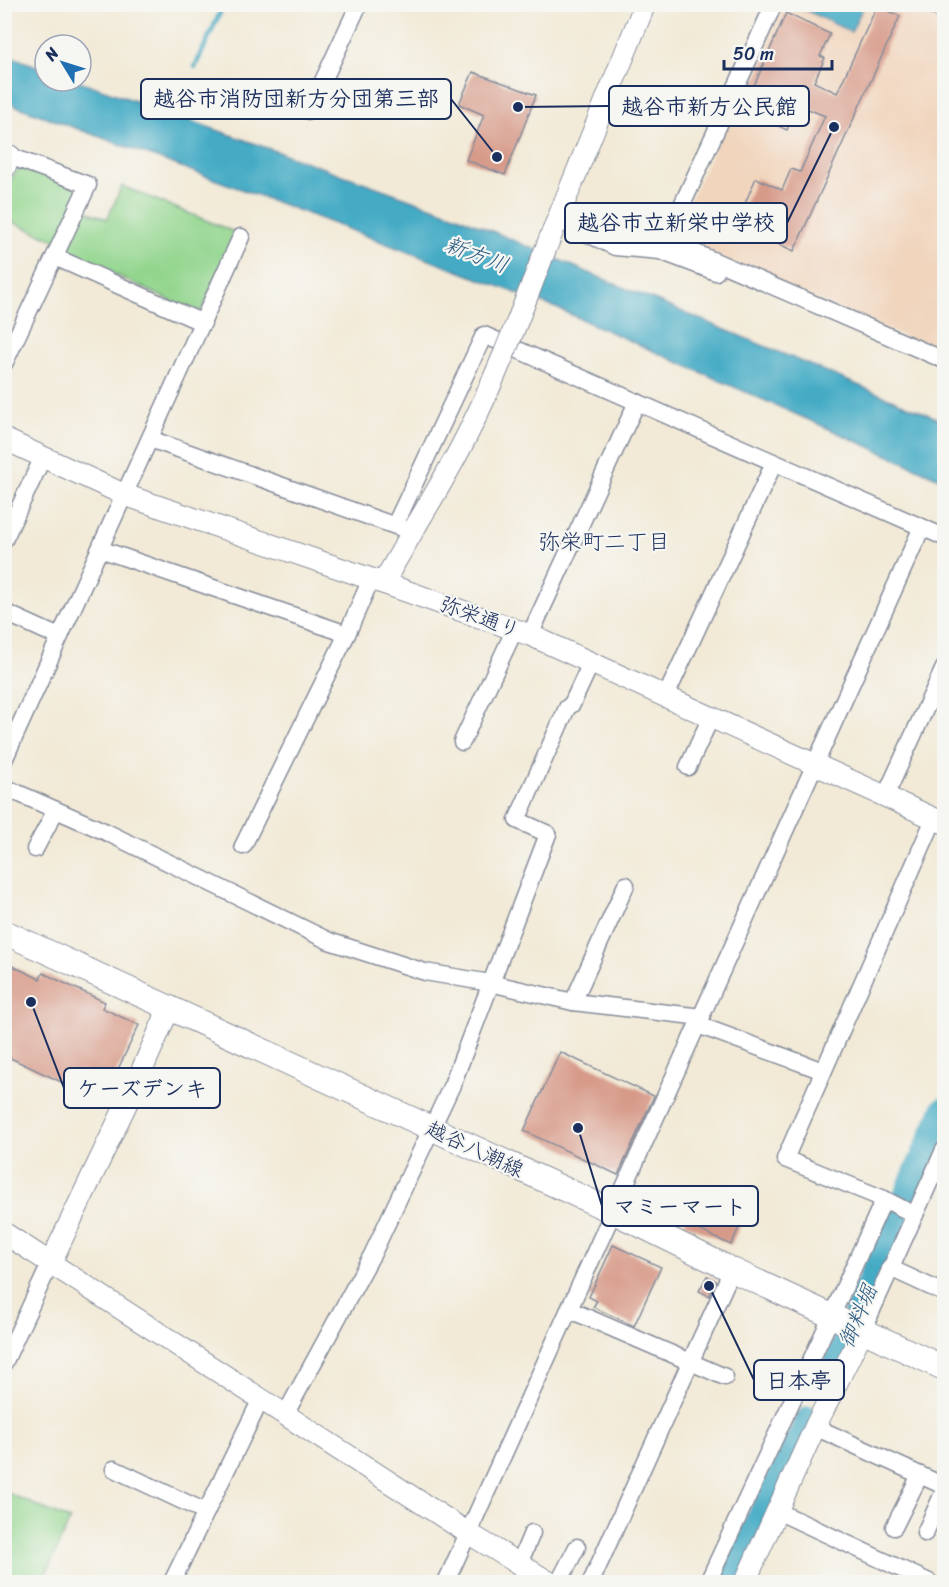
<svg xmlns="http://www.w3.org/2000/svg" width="949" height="1587" font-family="Sriracha,'Klee One',sans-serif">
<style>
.built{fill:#f1d5bd}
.green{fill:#92d58d;stroke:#568276;stroke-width:1.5}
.water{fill:#45abc5;stroke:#306d92;stroke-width:1.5}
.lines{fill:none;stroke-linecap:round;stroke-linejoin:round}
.stream{stroke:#45abc5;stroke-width:4.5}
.river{stroke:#45abc5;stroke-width:26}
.building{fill:#d79a88}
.minor-casing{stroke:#868c9a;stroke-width:19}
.tertiary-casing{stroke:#868c9a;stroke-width:23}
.secondary-casing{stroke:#868c9a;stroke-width:26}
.minor{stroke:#fff;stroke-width:16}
.tertiary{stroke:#fff;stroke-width:21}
.secondary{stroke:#fff;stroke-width:24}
.tertiary-bridge-casing{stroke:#868c9a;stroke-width:23;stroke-linecap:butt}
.tertiary-bridge{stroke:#fff;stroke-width:21}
.labels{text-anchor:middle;stroke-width:4.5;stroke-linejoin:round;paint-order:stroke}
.street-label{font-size:21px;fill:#1b2f5e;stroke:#f6f6f2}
.water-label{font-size:22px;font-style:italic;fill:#2a5a82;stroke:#f6f6f2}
.neighbourhood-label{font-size:22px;fill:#1b2f5e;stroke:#f6f6f2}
.leader{fill:none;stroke:#1b2f5e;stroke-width:2}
.callout-dot{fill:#1b2f5e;stroke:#f6f6f2;stroke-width:2}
.callout{fill:#f6f6f2;stroke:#1b2f5e;stroke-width:2}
.callout-label{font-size:22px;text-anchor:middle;font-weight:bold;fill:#1b2f5e}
</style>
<rect width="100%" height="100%" fill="#f6f6f2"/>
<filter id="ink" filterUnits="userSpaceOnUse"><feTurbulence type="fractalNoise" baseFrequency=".0167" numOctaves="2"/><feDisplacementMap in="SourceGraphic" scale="12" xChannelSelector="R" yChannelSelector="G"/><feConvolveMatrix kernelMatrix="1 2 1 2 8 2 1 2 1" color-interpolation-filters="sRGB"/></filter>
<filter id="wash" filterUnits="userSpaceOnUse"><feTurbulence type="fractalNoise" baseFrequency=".008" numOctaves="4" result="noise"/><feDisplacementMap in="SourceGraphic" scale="24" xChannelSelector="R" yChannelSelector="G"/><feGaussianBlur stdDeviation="1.35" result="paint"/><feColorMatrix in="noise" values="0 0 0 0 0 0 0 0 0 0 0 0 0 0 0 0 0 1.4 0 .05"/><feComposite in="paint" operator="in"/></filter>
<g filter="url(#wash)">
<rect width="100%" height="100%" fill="#f2ead7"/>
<path class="built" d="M781,5H919L944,16V354L673,237Z"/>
<g class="green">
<path d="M23,166L76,187L79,193L57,241L5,219C5,201 6,176 23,166Z"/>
<path d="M122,186L237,233L202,310L194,312L67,252L85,210L107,219Z"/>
<path d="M5,1492L70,1520L42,1582H5Z"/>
</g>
<g class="water">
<path d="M803,5V4L864,5L851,32L801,8Z"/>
<path d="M4,54L45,69V81H79L455,215L601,278L944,421V480L556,308L300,211L5,102Z"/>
</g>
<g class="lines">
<path class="stream" d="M195,67L224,4"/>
<g class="river">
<path d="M830,1379L882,1250L944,1110"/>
<path d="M727,1582L809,1419"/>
</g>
</g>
<g id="blocks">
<g class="building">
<path d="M877,6L900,16L794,251L772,241L778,226L742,210L756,178L782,190L791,169L800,172L825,116L803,107L795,126L790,123L787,130L748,112L750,106L746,104L786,13L830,34L820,56L825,58L814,82L837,93Z"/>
<path d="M473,72L536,95L505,175L466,160L484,115L459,104Z"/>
<path d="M4,962L40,979L43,973L105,1002L102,1008L139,1025L108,1090L94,1084L89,1095L4,1055Z"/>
<path d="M560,1052L654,1096L618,1175L524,1131Z"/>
<path d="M696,1197L743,1219L731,1245L684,1223Z"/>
<path d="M613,1245L661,1267L634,1326L593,1307L597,1301L589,1297Z"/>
<path d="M707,1276L716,1281L709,1296L699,1291Z"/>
</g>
</g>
</g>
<g filter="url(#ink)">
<use href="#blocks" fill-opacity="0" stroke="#868c9a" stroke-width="1.5"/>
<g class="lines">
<g class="minor-casing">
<g id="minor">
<path d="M774,4L666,240L944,360"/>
<path d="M930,4L944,11"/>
<path d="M309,111L359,4"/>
<path d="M4,154L88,185L4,364"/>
<path d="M557,219L615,247L660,251L716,272"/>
<path d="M55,257L203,323"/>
<path d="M150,439L404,529"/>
<path d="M395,525L484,335L944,537"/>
<path d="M4,540L43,457"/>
<path d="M100,549L347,634"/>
<path d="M4,612L59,637"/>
<path d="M530,635L637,402"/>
<path d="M666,696L774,463"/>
<path d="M462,742L515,629"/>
<path d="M4,760L241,237"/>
<path d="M688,767L711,717"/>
<path d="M4,787L106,832L329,941L425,972L490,983L573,1002L702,1017"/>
<path d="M885,797L944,668"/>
<path d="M243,846L347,634L371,579"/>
<path d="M35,849L56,810"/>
<path d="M573,1002L626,885"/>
<path d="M698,1025L823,1071"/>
<path d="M915,1215L884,1199L785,1159L934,819"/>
<path d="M890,1268L944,1293"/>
<path d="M570,1310L725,1377"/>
<path d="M863,1330L944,1150"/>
<path d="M4,1363L51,1262"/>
<path d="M285,1415L373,1253L452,1085L548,834L517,820L567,708L572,704L591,663"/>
<path d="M815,1427L944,1486"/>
<path d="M114,1469L206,1512"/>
<path d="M777,1511L929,1582"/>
<path d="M894,1527L920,1475"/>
<path d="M925,1533L944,1491"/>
<path d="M519,1564L532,1533"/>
<path d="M172,1582L261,1399"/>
<path d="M446,1582L922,527"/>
<path d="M559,1582L577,1547"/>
<path d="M591,1582L732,1270"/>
<path d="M708,1582L832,1315L884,1199"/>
</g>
</g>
<g class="tertiary-casing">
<g id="tertiary">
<path d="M4,169L10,156"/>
<path d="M554,228L645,4"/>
<path d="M4,439L125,495L383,583L530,635L944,823"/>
<path d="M383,583L417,524"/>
<path d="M4,1233L468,1533L549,1582"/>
<path d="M51,1262L134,1088L164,1020L166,1007"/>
<path d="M745,1582L815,1427L863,1330"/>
</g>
</g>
<g class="secondary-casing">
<path id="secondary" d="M4,932L614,1212L732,1270L944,1368"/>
</g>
<use href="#minor" class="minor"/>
<use href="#tertiary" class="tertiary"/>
<use href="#secondary" class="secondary"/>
<g class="tertiary-bridge-casing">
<path id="tertiary-bridge" d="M417,524C436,492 455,461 471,427C503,363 527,295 554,228"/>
</g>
<use href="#tertiary-bridge" class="tertiary-bridge"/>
</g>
</g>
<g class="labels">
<g class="street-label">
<text transform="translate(480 617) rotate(20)" y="7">弥栄通り</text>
<text transform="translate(475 1149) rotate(25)" y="7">越谷八潮線</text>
</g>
<g class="water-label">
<text transform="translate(477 254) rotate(21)" y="8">新方川</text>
<text transform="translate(857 1316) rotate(-67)" y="8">御料堀</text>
</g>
<g class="neighbourhood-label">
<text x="604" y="549">弥栄町二丁目</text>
</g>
</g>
<path class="leader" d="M497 157L451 99M518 107L609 106M834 127L787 223M31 1002L64 1088M578 1128L602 1206M709 1286L754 1380"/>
<g class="callout-dot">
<circle cx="497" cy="157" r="6"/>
<circle cx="518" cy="107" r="6"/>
<circle cx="834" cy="127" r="6"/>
<circle cx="31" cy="1002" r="6"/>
<circle cx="578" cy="1128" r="6"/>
<circle cx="709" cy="1286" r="6"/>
</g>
<g class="callout">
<rect x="141" y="79" width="310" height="40" rx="6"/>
<rect x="609" y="86" width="200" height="40" rx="6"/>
<rect x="565" y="203" width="222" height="40" rx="6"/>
<rect x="64" y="1068" width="156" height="40" rx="6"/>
<rect x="602" y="1186" width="156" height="40" rx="6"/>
<rect x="754" y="1360" width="90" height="40" rx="6"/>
</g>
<g class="callout-label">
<text x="296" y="106">越谷市消防団新方分団第三部</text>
<text x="709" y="114">越谷市新方公民館</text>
<text x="676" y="230">越谷市立新栄中学校</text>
<text x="142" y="1096">ケーズデンキ</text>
<text x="680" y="1214">マミーマート</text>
<text x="799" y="1388">日本亭</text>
</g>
<rect width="949" height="1587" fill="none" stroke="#f6f6f2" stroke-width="24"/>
<g transform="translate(63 63) rotate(308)"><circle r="28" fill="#f6f6f2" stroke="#9ea6b7" stroke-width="1.5"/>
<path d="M0-4.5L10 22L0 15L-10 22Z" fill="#1f6fb2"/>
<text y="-9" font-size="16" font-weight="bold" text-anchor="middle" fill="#1b2f5e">N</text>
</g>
<path d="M724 60v9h108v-9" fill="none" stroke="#1b2f5e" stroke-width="3"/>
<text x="733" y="60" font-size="18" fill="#1b2f5e" stroke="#f6f6f2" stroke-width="4.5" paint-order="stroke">50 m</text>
</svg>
